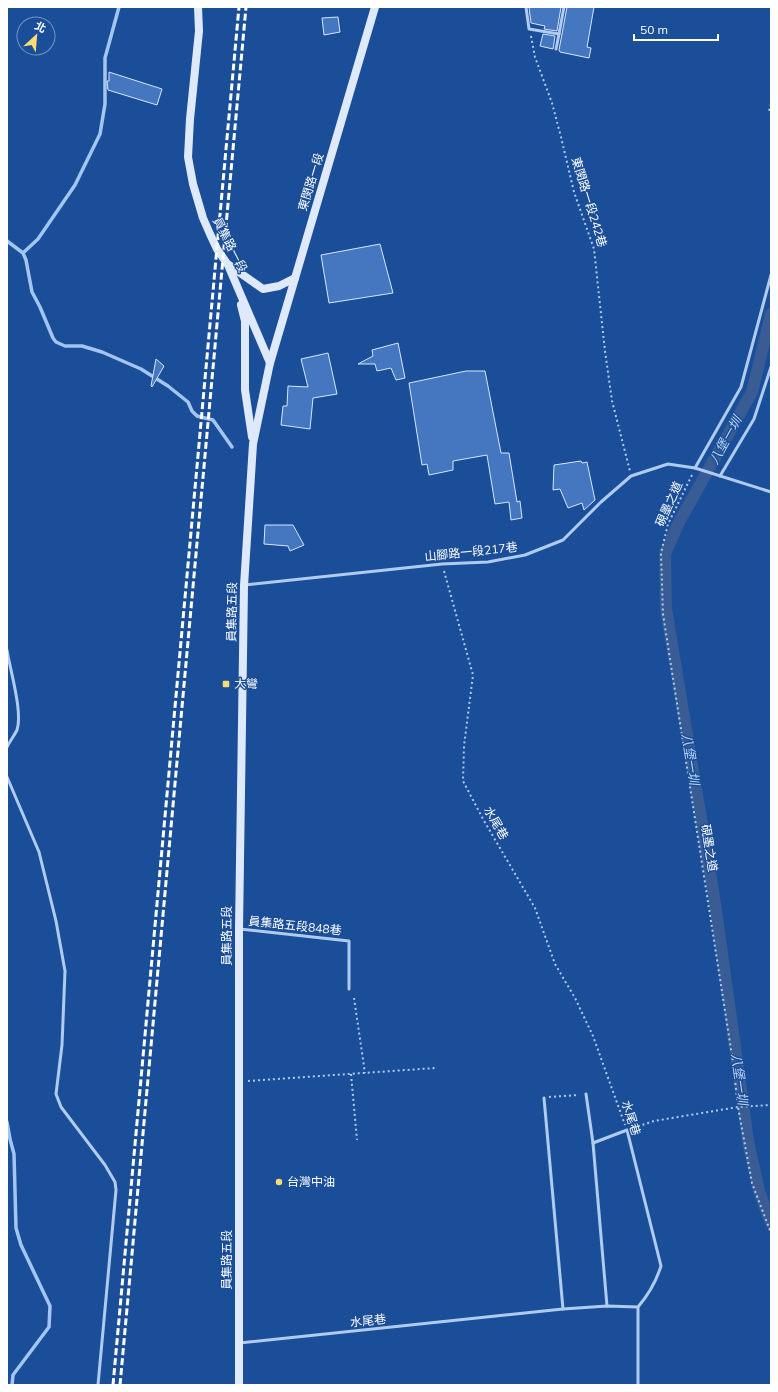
<svg xmlns="http://www.w3.org/2000/svg" width="778" height="1392" font-family="Mulish,'Noto Sans TC',sans-serif">
<style>
.lines{fill:none;stroke-linecap:round;stroke-linejoin:round}
.stream{stroke:#a3c5f2;stroke-width:3.5}
.canal{stroke:#385c93;stroke-width:12}
.building{fill:#4477c0;stroke:#d7e6fb}
.path{stroke:#b0cbf0;stroke-width:2;stroke-dasharray:2 3;stroke-linecap:butt}
.lane{stroke:#b0cbf0;stroke-width:3}
.secondary{stroke:#deeafb;stroke-width:8}
.rail{stroke:#fff;stroke-width:3;stroke-dasharray:7 3;stroke-linecap:butt}
.poi-dot{fill:#ffdb70;stroke:#1b4e99;stroke-width:1.5}
.labels{text-anchor:middle;stroke-width:3;stroke-linejoin:round;paint-order:stroke}
.street-label{font-size:12px;fill:#fff;stroke:#1b4e99}
.poi-label{font-size:12px;fill:#fff;stroke:#1b4e99;text-anchor:start}
.water-label{font-size:13px;font-style:italic;fill:#bdd5f7;stroke:#1b4e99}
</style>
<rect width="100%" height="100%" fill="#1b4e99"/>
<g class="lines">
<g class="stream">
<path d="M7,241L23,253L26,260L32,292L40,307L53,338L56,342L65,346H82L102,352L141,369L168,386L188,402L192,411L197,416L213,420L232,447"/>
<path d="M23,253L38,239L75,185L100,134L105,104V58L119,7"/>
<path d="M7,1122L10,1139L14,1154L16,1228L21,1245L50,1306L49,1327L13,1375L12,1385"/>
</g>
<path class="canal" d="M771,314L752,392L679,522L665,554L666,609L715,903L748,1141L759,1191L771,1223"/>
</g>
<g class="building">
<path d="M529,7H561L557,31L544,29L545,26L531,23Z"/>
<path d="M567,7H594L587,47L591,48L589,58L560,52L559,50Z"/>
<path d="M338,17L340,32L324,35L322,18Z"/>
<path d="M543,34L555,36L553,49L540,46Z"/>
<path d="M109,72L162,89L157,105L108,90L107,81H109Z"/>
<path d="M380,244L393,293L329,303L321,255Z"/>
<path d="M398,343L405,378L396,380L391,368L377,371L375,364H358L373,356L372,350Z"/>
<path d="M328,353L337,394L313,398L310,429L281,425L283,406H287L288,386L308,387L301,359Z"/>
<path d="M156,359L164,366L152,387L151,386Z"/>
<path d="M466,371H485L501,453H509L517,502L520,501L522,518L511,520L509,502L495,504L487,455L453,461V470L429,475L427,464L422,465L409,383Z"/>
<path d="M581,461L582,463L587,462L595,500L584,510L582,503L568,508L560,489L553,490L554,465Z"/>
<path d="M265,525H293L304,545L290,551L288,546L264,544Z"/>
</g>
<g class="lines">
<g class="path">
<path d="M531,36L535,57L552,103L561,137L574,192L594,249L605,351L612,401L630,471"/>
<path d="M771,104L769,111L771,113"/>
<path d="M692,475L668,524L661,553L663,614L733,1062L738,1107L752,1183L771,1233"/>
<path d="M444,571L473,675L464,746L463,781L483,819L535,908L555,964L575,998L593,1036L625,1125"/>
<path d="M354,998L365,1073"/>
<path d="M351,1074L357,1140"/>
<path d="M248,1081L435,1068"/>
<path d="M549,1097L579,1095"/>
<path d="M633,1128L654,1121L738,1107L771,1105"/>
</g>
<g class="lane">
<path d="M526,7L529,29L559,34L564,7"/>
<path d="M556,49L559,34"/>
<path d="M695,468L741,387L771,275"/>
<path d="M720,476L754,419L771,367"/>
<path d="M245,585L442,564L488,562L525,555L563,540L601,502L631,476L668,464L695,468L771,492"/>
<path d="M7,650C10,670 23,712 17,730C14,736 10,741 7,747"/>
<path d="M7,777L39,852L56,921L65,971L62,1045L56,1094L61,1107L105,1165L115,1182L116,1190L98,1385"/>
<path d="M240,929L349,941V989"/>
<path d="M586,1094L593,1143L607,1306"/>
<path d="M544,1098L563,1309"/>
<path d="M239,1343L563,1309L607,1306L638,1307C649,1294 656,1282 661,1266L627,1130L593,1143"/>
<path d="M638,1385V1307"/>
</g>
<g class="secondary">
<path d="M198,7L199,31L190,119L188,157L193,184L203,218L210,234L217,249L228,265L270,363"/>
<path d="M229,265L263,289L279,286L295,278"/>
<path d="M241,305L245,321V390L252,437"/>
<path d="M239,1385V929L244,586L253,444L270,363L375,7"/>
</g>
<g class="rail">
<path d="M113,1385L239,7"/>
<path d="M120,1385L246,7"/>
</g>
</g>
<g class="poi-dot">
<rect x="222" y="680" width="8" height="8" rx="2"/>
<circle cx="279" cy="1182" r="4"/>
</g>
<g class="labels">
<g class="street-label">
<text transform="translate(311 182) rotate(-73)" y="4">東閔路一段</text>
<text transform="translate(589 202) rotate(73)" y="4">東閔路一段242巷</text>
<text transform="translate(230 245) rotate(63)" y="4">員集路一段</text>
<text transform="translate(669 504) rotate(-66)" y="4">硯墨之道</text>
<text transform="translate(471 552) rotate(-6)" y="4">山腳路一段217巷</text>
<text transform="translate(232 612) rotate(-89)" y="4">員集路五段</text>
<text transform="translate(496 823) rotate(60)" y="4">水尾巷</text>
<text transform="translate(709 848) rotate(81)" y="4">硯墨之道</text>
<text transform="translate(295 926) rotate(6)" y="4">員集路五段848巷</text>
<text transform="translate(227 936) rotate(-90)" y="4">員集路五段</text>
<text transform="translate(631 1118) rotate(72)" y="4">水尾巷</text>
<text transform="translate(227 1260) rotate(-90)" y="4">員集路五段</text>
<text transform="translate(368 1321) rotate(-6)" y="4">水尾巷</text>
</g>
<g class="poi-label">
<text x="234" y="688">大彎</text>
<text x="287" y="1186">台灣中油</text>
</g>
<g class="water-label">
<text transform="translate(725 440) rotate(-61)" y="5">八堡一圳</text>
<text transform="translate(691 759) rotate(81)" y="5">八堡一圳</text>
<text transform="translate(740 1079) rotate(82)" y="5">八堡一圳</text>
</g>
</g>
<rect width="778" height="1392" fill="none" stroke="#ffffff" stroke-width="16"/>
<g transform="translate(36 36) rotate(26)"><circle r="19" fill="#1b4e99" stroke="#7695c2"/>
<path d="M0-3L7 15L0 10L-7 15Z" fill="#ffdb70"/>
<text y="-6" font-size="11" font-weight="bold" text-anchor="middle" fill="#ffffff">北</text>
</g>
<path d="M634 34v6h84v-6" fill="none" stroke="#ffffff" stroke-width="2"/>
<text x="640" y="34" font-size="12" fill="#ffffff" stroke="#1b4e99" stroke-width="3" paint-order="stroke">50 m</text>
</svg>
